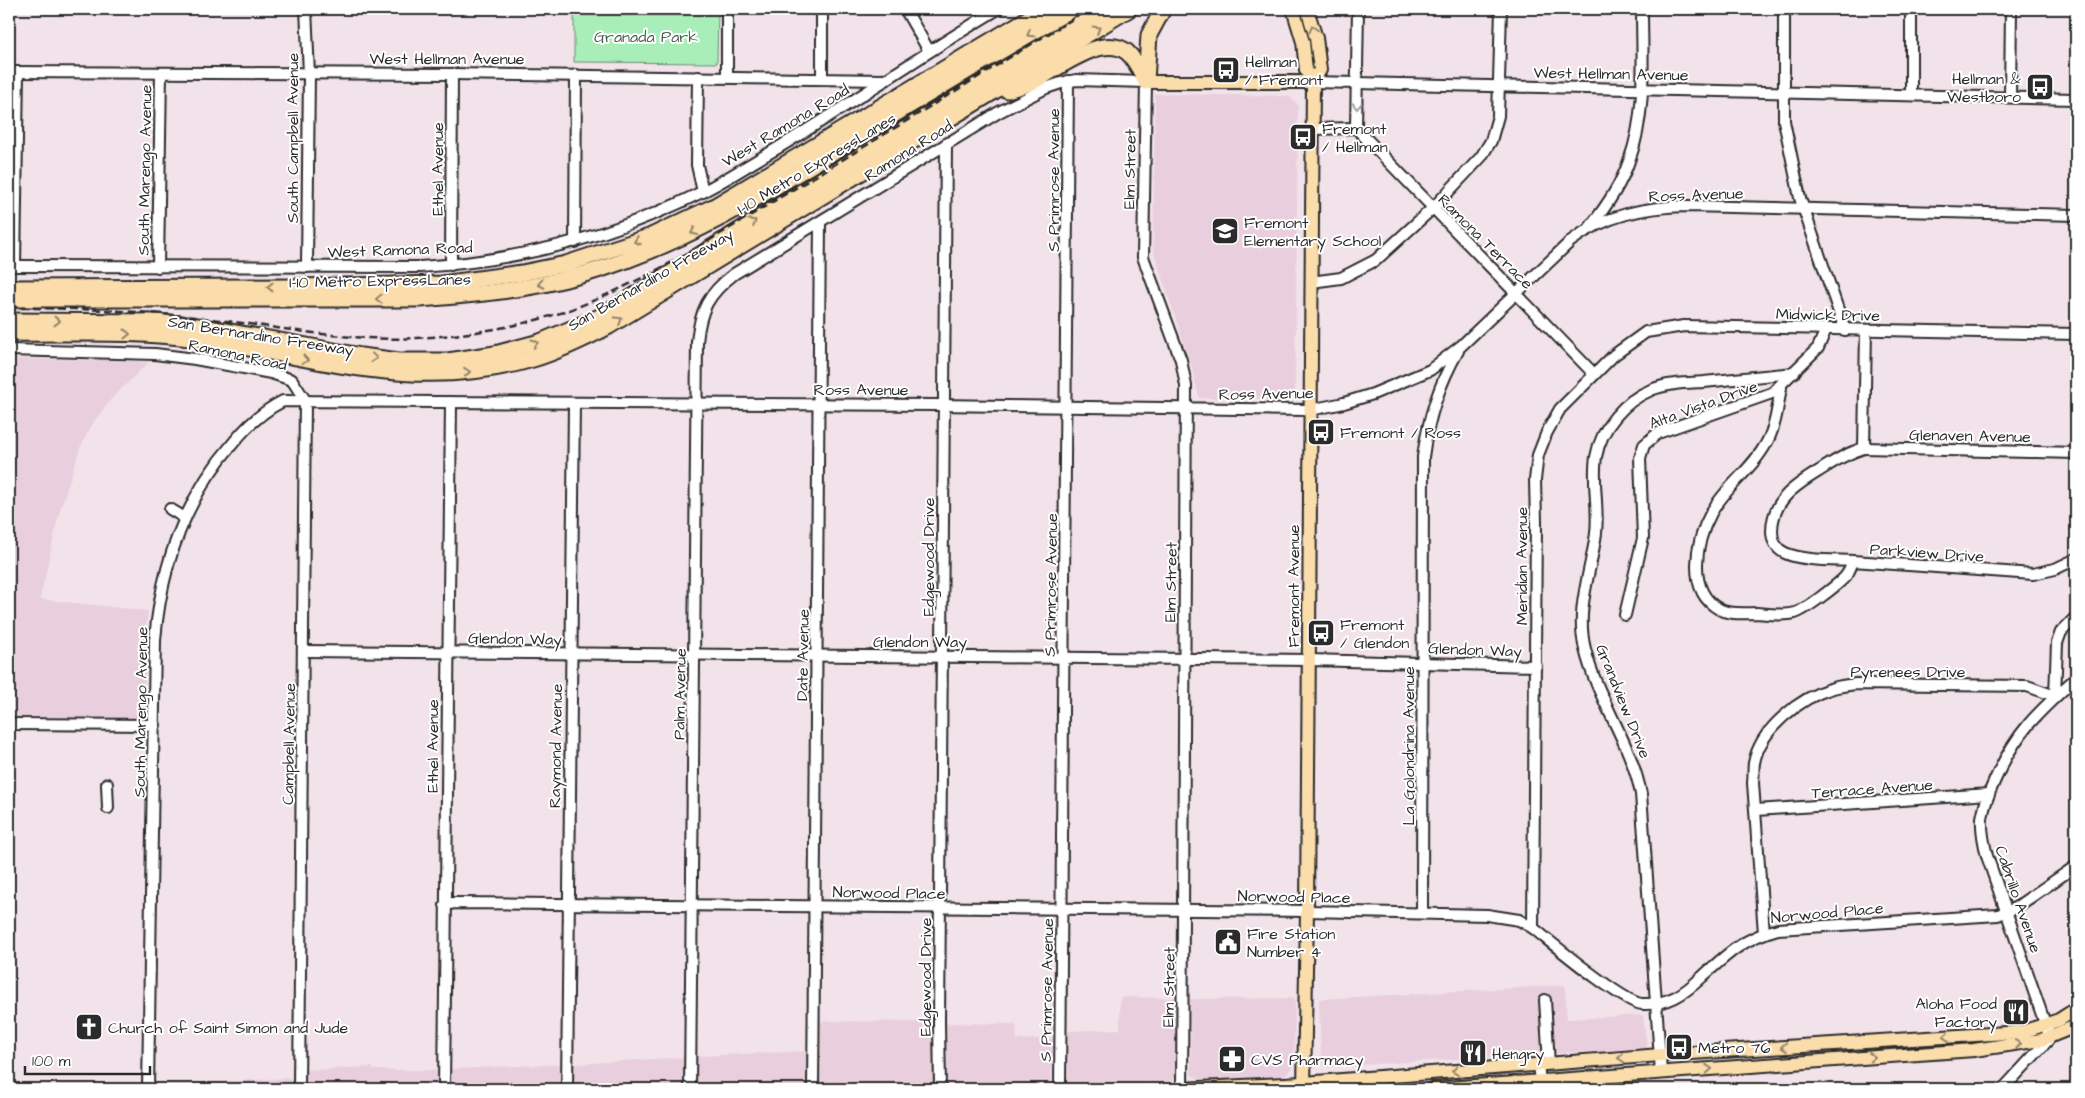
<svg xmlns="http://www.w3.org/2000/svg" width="2085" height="1098" font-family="'Architects Daughter',sans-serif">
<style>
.built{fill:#e9cfdd}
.green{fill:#a9edb9;stroke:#6a8c72}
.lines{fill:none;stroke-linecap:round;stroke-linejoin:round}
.minor-casing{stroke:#2b2b2b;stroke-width:14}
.major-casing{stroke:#2b2b2b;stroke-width:16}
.highway-casing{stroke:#2b2b2b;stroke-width:19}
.minor{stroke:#fff;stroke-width:10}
.major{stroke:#faddab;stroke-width:12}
.highway{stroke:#faddab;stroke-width:15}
.rail{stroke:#2b2b2b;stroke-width:2.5;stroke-dasharray:8 4;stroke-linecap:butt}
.oneway{stroke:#92846b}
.oneway2{stroke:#a0a0a0}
.labels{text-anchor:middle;stroke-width:4;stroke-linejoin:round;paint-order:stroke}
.park-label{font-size:16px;fill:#4a5c4e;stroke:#fff}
.street-label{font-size:16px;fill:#2b2b2b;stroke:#fff}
.poi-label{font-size:16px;fill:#2b2b2b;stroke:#fff;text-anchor:start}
</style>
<rect width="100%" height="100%" fill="#f2e3eb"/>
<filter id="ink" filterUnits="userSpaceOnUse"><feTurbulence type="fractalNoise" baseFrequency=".02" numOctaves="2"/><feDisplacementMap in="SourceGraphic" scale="10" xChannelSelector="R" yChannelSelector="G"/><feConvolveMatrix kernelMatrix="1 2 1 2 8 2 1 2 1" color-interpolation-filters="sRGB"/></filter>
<g filter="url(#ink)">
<g class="built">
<path d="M1155,94L1289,96L1298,105L1295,399L1199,398L1192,368L1153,250Z"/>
<path d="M9,359L118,360L149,362L112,398L93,423L80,448L59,514L40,599L148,611L146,626L144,716L142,718L9,717Z"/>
<path d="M1565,985L1567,1019L1643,1015L1647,1048L1327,1067L1321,1060L1319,999Z"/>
<path d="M1120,997L1177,998L1176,1076L1173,1081L1169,1082L1074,1087L1070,1086L1068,1083V1031L1120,1029Z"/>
<path d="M1295,998L1294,1063L1288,1073L1283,1076L1205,1080L1199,1079L1191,1074L1190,999Z"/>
<path d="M825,1021L933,1022V1089H819L820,1022Z"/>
<path d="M946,1023L1016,1024L1017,1040L1054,1038L1050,1088L950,1089L947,1081Z"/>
<path d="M808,1051L807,1089H696V1056Z"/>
<path d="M685,1057L684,1089H573L574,1064Z"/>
<path d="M562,1064L561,1089H451V1069Z"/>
<path d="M373,1067V1070H437V1089H306V1070Z"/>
<path d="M293,1078V1089H164V1084Z"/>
</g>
<path class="green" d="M574,9H718L717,63L574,62Z"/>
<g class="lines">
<g class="minor-casing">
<g id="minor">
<path d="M306,9L309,74L307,267"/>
<path d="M905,9L929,51"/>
<path d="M1784,9V121L1800,198L1845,330"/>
<path d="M9,72L452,74L886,80"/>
<path d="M698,77L697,165L703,192"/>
<path d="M727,77V9"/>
<path d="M822,78V9"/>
<path d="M1313,82L2076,99"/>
<path d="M1911,95V9"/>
<path d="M2010,97L2011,9"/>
<path d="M1356,128L1358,9"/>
<path d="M1312,129L1356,128L1594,374"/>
<path d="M1590,227C1606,207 1621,185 1629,161C1647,113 1642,59 1642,9"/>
<path d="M575,242L576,75"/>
<path d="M451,265L452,74"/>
<path d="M9,266L420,267C518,261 614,236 702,192C726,180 748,165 771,152C848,106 921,55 998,9"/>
<path d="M15,266L18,72"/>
<path d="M158,267L161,73"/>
<path d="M1311,282L1341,278L1376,260L1433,208L1481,157L1491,141L1498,116L1501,9"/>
<path d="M9,350L155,354L195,359L271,373L292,380L305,400"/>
<path d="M1781,387C1778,405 1776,425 1767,442C1753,469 1726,486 1711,513C1696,541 1686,591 1719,609C1729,615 1745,613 1757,613C1769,614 1783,616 1795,613C1804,611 1836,586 1844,578C1848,574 1851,567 1853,561L2033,574L2055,569L2076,559"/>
<path d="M1864,448L2076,453"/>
<path d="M170,509L185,518"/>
<path d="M1853,561C1833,560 1803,561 1785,553C1776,549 1772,540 1772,531C1772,500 1796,485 1819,471C1834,461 1847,453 1864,448L1866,330"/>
<path d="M1625,615L1643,538L1640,458L1644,445L1658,433L1772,393L1818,348L1826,329"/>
<path d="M304,651L1309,660L1536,666"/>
<path d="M9,724L155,725"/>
<path d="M107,784L108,808"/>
<path d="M1756,810L1989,794"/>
<path d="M445,905L454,903L1307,911L1487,915L1519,920L1533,928C1552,943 1623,1003 1642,1004C1668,1005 1684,994 1702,977C1727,954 1744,938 1778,929L1998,915L2015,908L2076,866"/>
<path d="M1422,913L1423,457C1428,418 1439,384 1458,351"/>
<path d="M1533,928L1536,522L1535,480L1538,455L1547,432L1560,409L1614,355L1646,332L1684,326L2076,334"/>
<path d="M1764,933L1753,783C1754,776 1753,769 1754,763C1760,729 1801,697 1833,688C1840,686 1848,685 1856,684L2027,686L2055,696L2057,643L2061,632L2076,617"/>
<path d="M1545,1000L1549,1064"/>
<path d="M1538,1065L1541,1089"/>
<path d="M1661,1072L1641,794C1631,742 1597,699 1585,649C1575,609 1591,573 1596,533C1599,508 1592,482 1596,457C1601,428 1624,401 1651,390C1667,383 1687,383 1704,382C1734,379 1764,376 1794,373"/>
<path d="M148,1089L155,640C161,567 185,498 234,442C248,425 263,411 283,401L936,405L1310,410L1344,403L1373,394L1430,370L1461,346L1571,241C1605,215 1645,207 1687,206L2076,215"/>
<path d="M299,1089L305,400"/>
<path d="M444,1089L451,402"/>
<path d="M567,1089L574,403"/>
<path d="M690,1089L697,342C700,310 708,294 734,274L999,112L1046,88L1061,83L1076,80L1146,82L1143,257L1181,360L1186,386L1182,1089"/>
<path d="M813,1089L820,222"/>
<path d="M940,1089L939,1022L946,144"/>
<path d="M1060,1089L1068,81"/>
<path d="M2003,1089L2050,1038L1987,856C1984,844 1981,831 1982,818C1984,806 1989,793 1994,782C2015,733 2038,712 2076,678"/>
</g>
</g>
<g class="major-casing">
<g id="major">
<path d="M1293,9L1303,42L1306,70L1313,82L1307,911L1304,1089"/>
<path d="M1307,9L1316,38L1320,70L1313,82"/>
<path d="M1146,82H1313"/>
<path d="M1179,1089L1304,1083L1660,1055L2022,1032L2059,1020L2076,1009"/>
<path d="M1433,1089L1974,1050L2041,1040L2076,1026"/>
</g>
</g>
<g class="highway-casing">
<g id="highway">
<path d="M1146,81L1149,35L1163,9"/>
<path d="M1007,90C1017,87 1028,85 1036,80C1059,68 1103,33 1127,52C1136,60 1141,72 1146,82"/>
<path d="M9,288L295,287L442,284L522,273L566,264L649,237L715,206L1044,9"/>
<path d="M9,299H420C474,295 528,290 581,275C680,247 767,193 854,139C926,95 999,52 1072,9"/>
<path d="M9,321L156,322L198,326L361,356L399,361H448L495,354L540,342L602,316L819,181L1104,9"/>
<path d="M9,333C71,334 135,330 197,339C313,356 414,394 533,359C559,351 584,339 609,326L1129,9"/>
</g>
</g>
<use href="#minor" class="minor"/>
<use href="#major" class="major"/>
<use href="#highway" class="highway"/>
<path class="rail" d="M9,308C80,308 149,311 219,320C285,328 351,342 417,338C469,335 524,326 572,309C653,279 725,230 799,186C896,128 992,68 1089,9"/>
</g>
<defs><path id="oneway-chevron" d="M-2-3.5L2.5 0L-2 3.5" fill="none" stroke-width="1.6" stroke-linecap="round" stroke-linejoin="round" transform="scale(1.25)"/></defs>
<g class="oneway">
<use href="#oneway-chevron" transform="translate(1097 29) rotate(-31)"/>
<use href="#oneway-chevron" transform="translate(1313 29) rotate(-105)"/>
<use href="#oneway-chevron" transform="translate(1030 34) rotate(149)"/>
<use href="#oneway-chevron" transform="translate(753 222) rotate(-32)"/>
<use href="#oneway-chevron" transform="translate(694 232) rotate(156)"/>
<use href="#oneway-chevron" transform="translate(637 241) rotate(160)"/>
<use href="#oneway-chevron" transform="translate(541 284) rotate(168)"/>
<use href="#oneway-chevron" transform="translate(270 287) rotate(180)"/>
<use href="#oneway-chevron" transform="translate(379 299) rotate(179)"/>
<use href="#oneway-chevron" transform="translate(619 320) rotate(-32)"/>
<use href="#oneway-chevron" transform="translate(57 321)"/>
<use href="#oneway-chevron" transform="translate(127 334)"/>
<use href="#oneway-chevron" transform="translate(535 343) rotate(-16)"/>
<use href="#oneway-chevron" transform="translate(374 358) rotate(7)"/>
<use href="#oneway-chevron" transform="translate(305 360) rotate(10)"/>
<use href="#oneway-chevron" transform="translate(467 372) rotate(-5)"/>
<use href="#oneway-chevron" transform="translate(1946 1037) rotate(176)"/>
<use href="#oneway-chevron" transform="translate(2018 1044) rotate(-9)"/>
<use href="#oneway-chevron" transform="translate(1784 1047) rotate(176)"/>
<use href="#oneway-chevron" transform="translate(1872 1057) rotate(-4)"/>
<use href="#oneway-chevron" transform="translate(1621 1058) rotate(175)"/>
<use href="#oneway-chevron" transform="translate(1709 1069) rotate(-4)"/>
<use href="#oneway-chevron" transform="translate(1455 1071) rotate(175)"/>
</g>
<use class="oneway2" href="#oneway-chevron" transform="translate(1357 106) rotate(92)"/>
</g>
<defs>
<g id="bus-square" transform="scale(1.4375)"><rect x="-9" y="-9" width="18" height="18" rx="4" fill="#2b2b2b" stroke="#fff"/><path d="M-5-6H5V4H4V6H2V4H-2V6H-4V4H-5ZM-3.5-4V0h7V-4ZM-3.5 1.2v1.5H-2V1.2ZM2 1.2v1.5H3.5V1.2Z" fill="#fff"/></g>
<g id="school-square" transform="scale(1.4375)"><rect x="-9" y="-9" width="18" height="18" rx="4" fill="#2b2b2b" stroke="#fff"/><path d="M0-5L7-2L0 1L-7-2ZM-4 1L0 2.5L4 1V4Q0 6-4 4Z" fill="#fff"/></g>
<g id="civic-square" transform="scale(1.4375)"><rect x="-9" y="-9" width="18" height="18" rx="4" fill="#2b2b2b" stroke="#fff"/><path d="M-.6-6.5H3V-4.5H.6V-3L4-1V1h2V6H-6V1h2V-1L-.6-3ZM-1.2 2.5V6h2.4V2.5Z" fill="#fff"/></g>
<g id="restaurant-square" transform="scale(1.4375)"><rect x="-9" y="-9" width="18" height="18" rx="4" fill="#2b2b2b" stroke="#fff"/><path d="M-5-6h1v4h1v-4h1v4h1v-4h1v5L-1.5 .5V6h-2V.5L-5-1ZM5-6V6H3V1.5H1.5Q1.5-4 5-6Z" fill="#fff"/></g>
<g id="church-square" transform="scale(1.4375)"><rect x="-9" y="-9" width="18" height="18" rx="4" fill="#2b2b2b" stroke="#fff"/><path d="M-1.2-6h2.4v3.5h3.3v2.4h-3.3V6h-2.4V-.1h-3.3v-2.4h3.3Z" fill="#fff"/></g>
<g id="pharmacy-square" transform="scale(1.4375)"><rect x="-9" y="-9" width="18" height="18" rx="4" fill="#2b2b2b" stroke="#fff"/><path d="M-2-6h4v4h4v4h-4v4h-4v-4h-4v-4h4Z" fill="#fff"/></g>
</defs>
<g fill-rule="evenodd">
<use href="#bus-square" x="1226" y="70"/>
<use href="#bus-square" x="2040" y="87"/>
<use href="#bus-square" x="1303" y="137"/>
<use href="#school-square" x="1225" y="231"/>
<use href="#bus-square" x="1321" y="432"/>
<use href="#bus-square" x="1321" y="633"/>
<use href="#civic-square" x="1228" y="942"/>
<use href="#restaurant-square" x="2016" y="1012"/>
<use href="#church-square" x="89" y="1027"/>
<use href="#bus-square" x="1679" y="1047"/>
<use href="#restaurant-square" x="1473" y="1053"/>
<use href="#pharmacy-square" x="1232" y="1059"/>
</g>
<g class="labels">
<g class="park-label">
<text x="646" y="42">Granada Park</text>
</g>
<g class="street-label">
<text x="447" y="64">West Hellman Avenue</text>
<text transform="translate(1611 73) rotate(1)" y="6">West Hellman Avenue</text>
<text transform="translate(785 125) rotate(-31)" y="6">West Ramona Road</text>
<text transform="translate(292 138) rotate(-90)" y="6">South Campbell Avenue</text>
<text transform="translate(908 150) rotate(-32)" y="6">Ramona Road</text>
<text transform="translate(816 163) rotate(-31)" y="6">I-10 Metro ExpressLanes</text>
<text transform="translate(437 169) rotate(-90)" y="6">Ethel Avenue</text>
<text transform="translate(1129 169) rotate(-89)" y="6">Elm Street</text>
<text transform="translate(144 170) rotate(-89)" y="6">South Marengo Avenue</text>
<text transform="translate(1053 180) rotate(-90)" y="6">S Primrose Avenue</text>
<text transform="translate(1696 194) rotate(-2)" y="6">Ross Avenue</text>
<text transform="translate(1486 241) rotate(45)" y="6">Ramona Terrace</text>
<text transform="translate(400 249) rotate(-2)" y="6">West Ramona Road</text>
<text transform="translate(650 279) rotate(-30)" y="6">San Bernardino Freeway</text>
<text transform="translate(380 280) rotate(-1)" y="6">I-10 Metro ExpressLanes</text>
<text transform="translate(1828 314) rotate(1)" y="6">Midwick Drive</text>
<text transform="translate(261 335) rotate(9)" y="6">San Bernardino Freeway</text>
<text transform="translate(238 354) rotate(12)" y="6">Ramona Road</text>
<text x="861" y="395">Ross Avenue</text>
<text transform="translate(1266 393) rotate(-1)" y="6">Ross Avenue</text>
<text transform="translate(1703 404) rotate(-20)" y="6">Alta Vista Drive</text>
<text transform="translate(1970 435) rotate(1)" y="6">Glenaven Avenue</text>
<text transform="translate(1927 552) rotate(4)" y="6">Parkview Drive</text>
<text transform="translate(928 557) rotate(-90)" y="6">Edgewood Drive</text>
<text transform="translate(1521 566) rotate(-90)" y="6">Meridian Avenue</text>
<text transform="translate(1170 582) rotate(-89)" y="6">Elm Street</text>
<text transform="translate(1050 585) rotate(-89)" y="6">S Primrose Avenue</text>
<text transform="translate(1293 586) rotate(-90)" y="6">Fremont Avenue</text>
<text transform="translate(515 638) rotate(1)" y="6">Glendon Way</text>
<text x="920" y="647">Glendon Way</text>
<text transform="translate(1475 649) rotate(2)" y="6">Glendon Way</text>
<text transform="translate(802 655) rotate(-89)" y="6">Date Avenue</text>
<text x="1908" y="677">Pyrenees Drive</text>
<text transform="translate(679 694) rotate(-89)" y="6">Palm Avenue</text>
<text transform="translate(1624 701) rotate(68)" y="6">Grandview Drive</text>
<text transform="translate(140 712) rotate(-89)" y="6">South Marengo Avenue</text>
<text transform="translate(288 744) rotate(-89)" y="6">Campbell Avenue</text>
<text transform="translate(432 746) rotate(-90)" y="6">Ethel Avenue</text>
<text transform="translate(555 746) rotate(-89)" y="6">Raymond Avenue</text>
<text transform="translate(1408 746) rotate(-90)" y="6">La Golondrina Avenue</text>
<text transform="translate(1872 788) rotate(-4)" y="6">Terrace Avenue</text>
<text transform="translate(889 892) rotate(1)" y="6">Norwood Place</text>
<text transform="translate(1294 896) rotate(1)" y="6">Norwood Place</text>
<text transform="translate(2019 899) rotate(71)" y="6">Cabrillo Avenue</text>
<text transform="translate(1827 912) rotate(-5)" y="6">Norwood Place</text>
<text transform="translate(925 977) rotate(-90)" y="6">Edgewood Drive</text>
<text transform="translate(1168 987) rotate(-89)" y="6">Elm Street</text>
<text transform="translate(1046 990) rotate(-89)" y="6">S Primrose Avenue</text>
</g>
<g class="poi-label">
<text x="1245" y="67">Hellman<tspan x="1245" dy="18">/ Fremont</tspan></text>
<text x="2021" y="84" text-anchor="end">Hellman &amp;<tspan x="2021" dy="18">Westboro</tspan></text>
<text x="1322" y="134">Fremont<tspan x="1322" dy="18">/ Hellman</tspan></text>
<text x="1244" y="228">Fremont<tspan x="1244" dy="18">Elementary School</tspan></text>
<text x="1340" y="438">Fremont / Ross</text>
<text x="1340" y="630">Fremont<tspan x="1340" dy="18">/ Glendon</tspan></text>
<text x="1247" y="939">Fire Station<tspan x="1247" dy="18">Number 4</tspan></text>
<text x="1997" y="1009" text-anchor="end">Aloha Food<tspan x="1997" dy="18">Factory</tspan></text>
<text x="108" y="1033">Church of Saint Simon and Jude</text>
<text x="1698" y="1053">Metro 76</text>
<text x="1492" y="1059">Hengry</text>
<text x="1251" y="1065">CVS Pharmacy</text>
</g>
</g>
<rect width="2085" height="1098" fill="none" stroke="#fff" stroke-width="30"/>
<rect x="15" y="15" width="2055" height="1068" fill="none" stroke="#2b2b2b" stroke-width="2" filter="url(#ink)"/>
<path d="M25 1066v8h125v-8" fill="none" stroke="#2b2b2b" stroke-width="2.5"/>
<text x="32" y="1066" font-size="15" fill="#2b2b2b" stroke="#ffffff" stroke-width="4" paint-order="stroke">100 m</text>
</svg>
